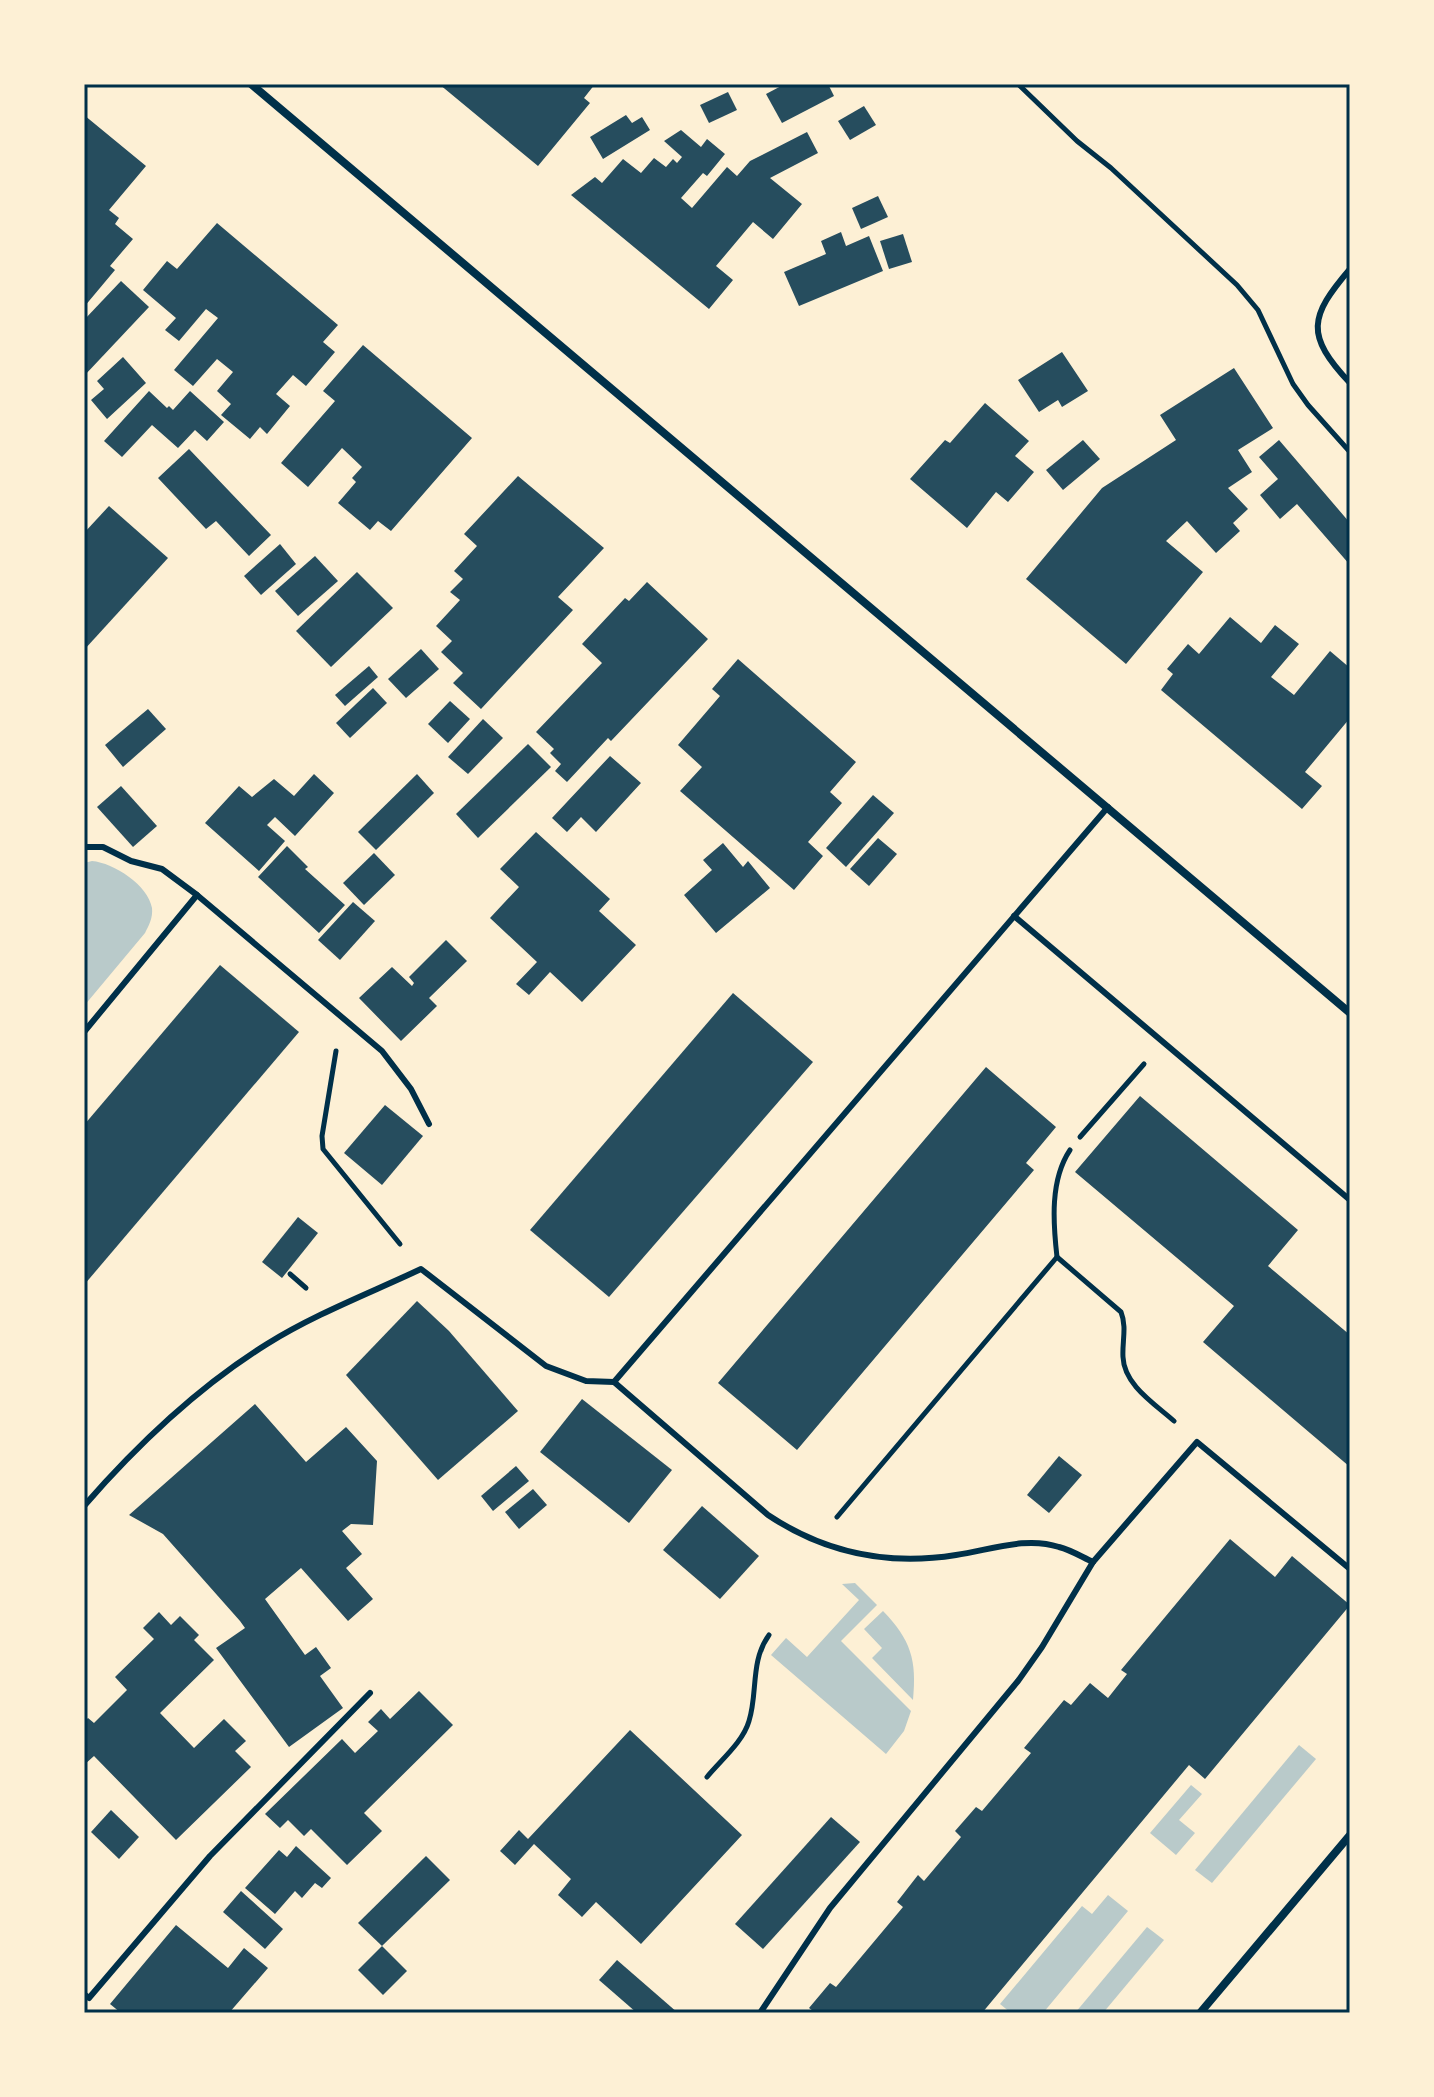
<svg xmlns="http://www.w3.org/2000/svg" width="1434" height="2097" font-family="'Roboto Condensed',sans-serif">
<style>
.green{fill:#b9caca}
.building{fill:#264d5e}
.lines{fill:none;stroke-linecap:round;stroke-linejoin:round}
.path{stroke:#003049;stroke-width:5}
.service{stroke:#003049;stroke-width:6}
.minor{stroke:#003049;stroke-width:8}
.neatline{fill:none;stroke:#003049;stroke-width:3}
</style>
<rect width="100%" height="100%" fill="#fdf0d5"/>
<g class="green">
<path d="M92,861C114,863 148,885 152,908C153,918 149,925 145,933L84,1006V863Z"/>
<path d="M855,1583L877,1605L841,1641L911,1711L904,1731L886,1754L771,1655L786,1638L807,1657L859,1600L842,1584Z"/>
<path d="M883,1611C911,1640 917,1660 913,1700L872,1658L882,1648L864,1629Z"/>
<path d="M1299,1745L1316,1759L1212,1883L1195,1870Z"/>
<path d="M1191,1785L1202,1794L1179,1820L1195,1833L1176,1855L1150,1833Z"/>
<path d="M1108,1895L1128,1911L1043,2013H1011L1000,2004L1082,1906L1092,1914Z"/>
<path d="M1147,1927L1164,1940L1103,2013H1075Z"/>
</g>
<g class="building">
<path d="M439,84H595L584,98L590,103L538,166Z"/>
<path d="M785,84H828L834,96L782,123L766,94Z"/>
<path d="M728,92L737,110L709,123L700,105Z"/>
<path d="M864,106L876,125L850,140L838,121Z"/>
<path d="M84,115L146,166L109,210L119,218L115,224L133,239L110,266L115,270L84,307Z"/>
<path d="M626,115L632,123L642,117L650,130L603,159L590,137Z"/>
<path d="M681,130L701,147L707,139L725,154L707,176L703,173L681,198L692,208L727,167L737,176L750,161L807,132L818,153L770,178L802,204L773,239L753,222L716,266L733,280L709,309L571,195L595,177L602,183L623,159L641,173L654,158L666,167L673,159L677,163L682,157L664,141Z"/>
<path d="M878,196L888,217L861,229L852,208Z"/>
<path d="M217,223L338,325L323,342L335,352L306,386L293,375L276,394L290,406L267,434L260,427L250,439L221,415L231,404L217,391L233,372L217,359L193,386L174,370L218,318L206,309L179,341L165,330L176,318L143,290L167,261L177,269Z"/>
<path d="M841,232L846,246L869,236L883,271L799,306L784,272L826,254L821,241Z"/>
<path d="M903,234L912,262L889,269L880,241Z"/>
<path d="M121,281L149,307L84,376V320Z"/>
<path d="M363,345L472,438L391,531L378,521L370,530L338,503L356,482L352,478L362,467L342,448L308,487L281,463L335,401L323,391Z"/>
<path d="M1062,352L1088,391L1062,407L1058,400L1039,412L1018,380Z"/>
<path d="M123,357L146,383L107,419L91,400L104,389L97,381Z"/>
<path d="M1234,368L1273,428L1238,450L1252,472L1228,488L1248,509L1233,523L1240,531L1216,553L1187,521L1166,541L1203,572L1126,664L1026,579L1102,488L1176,440L1160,415Z"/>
<path d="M149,391L167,408L169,406L173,410L190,391L224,422L207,441L195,430L178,448L152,425L122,457L104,441Z"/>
<path d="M985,403L1029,441L1015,456L1034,472L1008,502L996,492L967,528L910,479L945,440L950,443Z"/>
<path d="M1083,440L1100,459L1063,490L1046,470Z"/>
<path d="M1279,440L1350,523V565L1297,504L1280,519L1260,495L1278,479L1259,457Z"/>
<path d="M189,449L271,535L249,556L216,521L206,529L158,478Z"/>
<path d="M518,476L604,548L558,597L573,610L481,709L453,683L463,673L441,652L452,641L436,626L460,600L450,592L463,579L454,571L477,546L464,534Z"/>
<path d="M109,506L168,558L84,650V533Z"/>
<path d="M280,544L296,564L261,595L244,576Z"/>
<path d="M315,556L338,581L298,616L275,591Z"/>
<path d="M357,572L393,608L331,667L296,631Z"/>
<path d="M647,582L708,639L611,741L608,738L567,782L555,771L561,764L550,753L554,749L536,732L602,663L582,644L625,598L629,601Z"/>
<path d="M1230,617L1261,643L1275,625L1299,644L1271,677L1294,695L1330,651L1350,668V718L1305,772L1322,786L1302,809L1161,690L1173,674L1167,669L1188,644L1199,654Z"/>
<path d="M421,649L439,669L406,698L388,679Z"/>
<path d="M738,659L856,762L830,792L842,803L808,842L823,856L794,890L680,791L702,767L678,745L720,696L712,689Z"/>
<path d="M369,666L378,677L345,706L335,695Z"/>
<path d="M373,688L387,703L350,738L336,723Z"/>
<path d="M450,701L470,719L448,743L428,724Z"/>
<path d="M148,709L166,729L123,767L105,745Z"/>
<path d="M483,719L503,738L468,774L448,757Z"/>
<path d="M528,744L551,767L478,838L456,814Z"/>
<path d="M610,756L641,783L596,832L581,817L567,832L552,818Z"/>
<path d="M314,774L334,793L295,836L275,817L267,825L285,841L259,871L205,823L239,786L252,797L274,779L294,796Z"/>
<path d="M417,774L434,793L376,850L358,832Z"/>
<path d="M121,786L157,826L133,847L97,807Z"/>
<path d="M873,795L894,813L846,867L826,848Z"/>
<path d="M536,832L610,899L599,911L636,945L582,1002L550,972L529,995L516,984L537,962L490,918L519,887L500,869Z"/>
<path d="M878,838L897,854L869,886L850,869Z"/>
<path d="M723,843L743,867L748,861L770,888L716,933L684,895L712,870L703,860Z"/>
<path d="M287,846L308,867L305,869L345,905L319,933L258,877Z"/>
<path d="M374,853L395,875L364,905L343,883Z"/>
<path d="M353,902L375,921L340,960L318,940Z"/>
<path d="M446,940L467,961L429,998L437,1006L401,1041L359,998L392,967L412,986L414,983L409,977Z"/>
<path d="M220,965L299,1032L84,1285V1125Z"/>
<path d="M733,993L813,1062L609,1297L530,1230Z"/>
<path d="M986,1067L1056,1127L1026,1163L1034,1170L797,1450L718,1383Z"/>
<path d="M1140,1096L1298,1230L1268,1266L1350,1335V1467L1203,1342L1234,1306L1075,1172Z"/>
<path d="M385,1105L423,1136L382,1185L344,1153Z"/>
<path d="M298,1217L318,1233L282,1278L262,1262Z"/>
<path d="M417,1301L449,1331L518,1411L438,1480L346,1375Z"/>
<path d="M582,1399L672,1470L629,1523L540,1452Z"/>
<path d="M255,1404L306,1462L346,1427L377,1461L373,1525L351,1524L342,1531L362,1554L346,1568L373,1599L348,1621L301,1568L265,1599L305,1655L316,1647L331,1668L320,1676L343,1708L289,1747L216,1648L245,1628L240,1621L163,1534L129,1515Z"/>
<path d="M1059,1456L1082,1475L1049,1513L1027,1495Z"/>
<path d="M516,1466L529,1481L493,1511L481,1496Z"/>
<path d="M533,1489L547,1505L519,1529L505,1512Z"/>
<path d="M702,1506L759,1556L720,1599L663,1550Z"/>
<path d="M1230,1539L1275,1577L1292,1556L1350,1605L1205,1779L1189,1765L982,2013H816L809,2008L830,1983L836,1987L903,1907L897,1902L918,1875L924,1881L961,1837L955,1831L976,1807L982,1811L1031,1753L1024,1748L1064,1700L1071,1705L1090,1683L1108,1698L1127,1674L1121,1670Z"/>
<path d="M159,1612L171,1625L180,1616L199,1635L194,1640L214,1660L160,1713L194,1748L224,1719L246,1741L235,1751L251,1767L176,1840L94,1756L84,1765V1722L88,1718L94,1723L127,1690L115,1677L154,1639L143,1628Z"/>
<path d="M419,1691L453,1725L364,1813L382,1831L347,1865L311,1829L304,1836L288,1820L280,1828L265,1814L342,1739L355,1753L378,1731L368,1722L381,1709L390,1719Z"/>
<path d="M630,1730L742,1835L641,1944L596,1902L582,1917L558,1895L571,1879L534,1844L515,1865L500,1851L519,1830L528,1839Z"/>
<path d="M111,1810L139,1837L119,1859L91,1832Z"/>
<path d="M831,1817L860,1842L763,1949L735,1924Z"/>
<path d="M296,1846L331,1878L322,1888L315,1883L302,1898L295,1891L275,1914L245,1888L279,1850L287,1857Z"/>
<path d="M426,1856L450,1880L382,1946L358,1923Z"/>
<path d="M241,1891L283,1929L265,1949L223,1912Z"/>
<path d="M176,1925L228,1968L244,1948L268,1968L229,2013H121L110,2004Z"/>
<path d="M382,1946L407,1971L383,1995L358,1970Z"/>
<path d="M617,1960L678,2013H637L599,1980Z"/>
</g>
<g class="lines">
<g class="path">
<path d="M1018,84L1077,141L1111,168L1237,285L1258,310L1293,384L1308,405L1350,452"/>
<path d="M336,1051L322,1136L323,1149L400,1244"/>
<path d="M1080,1137L1144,1064"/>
<path d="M1057,1257L1121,1312C1127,1327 1122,1342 1123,1357C1124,1385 1155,1404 1174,1421"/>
<path d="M290,1274L306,1288"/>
<path d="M837,1517L1057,1257C1053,1222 1050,1180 1070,1150"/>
<path d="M707,1777C721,1760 743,1742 749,1721C758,1693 750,1661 769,1635"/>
</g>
<g class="service">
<path d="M1350,269C1309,317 1305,335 1350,383"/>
<path d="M1108,807L614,1382L768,1515C825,1553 888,1566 956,1555C990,1550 1026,1536 1059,1547C1071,1550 1082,1557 1093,1562L1197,1442L1350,1569"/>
<path d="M84,847H103L131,861L162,869L197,895L382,1051L411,1089L429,1124"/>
<path d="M1014,916L1350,1200"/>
<path d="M84,1032L197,895"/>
<path d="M84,1506C137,1445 198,1387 267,1344C315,1314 370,1293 421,1269L546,1366L586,1381L614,1382"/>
<path d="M84,1994L89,1998L210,1856L370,1693"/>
<path d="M760,2013L830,1908L1018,1681L1042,1647L1093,1562"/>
</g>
<g class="minor">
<path d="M251,84L1350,1013"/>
<path d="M1200,2013L1350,1835"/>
</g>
</g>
<rect width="1434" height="2097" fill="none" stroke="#fdf0d5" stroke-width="172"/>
<rect x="86" y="86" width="1262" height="1925" class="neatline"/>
</svg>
